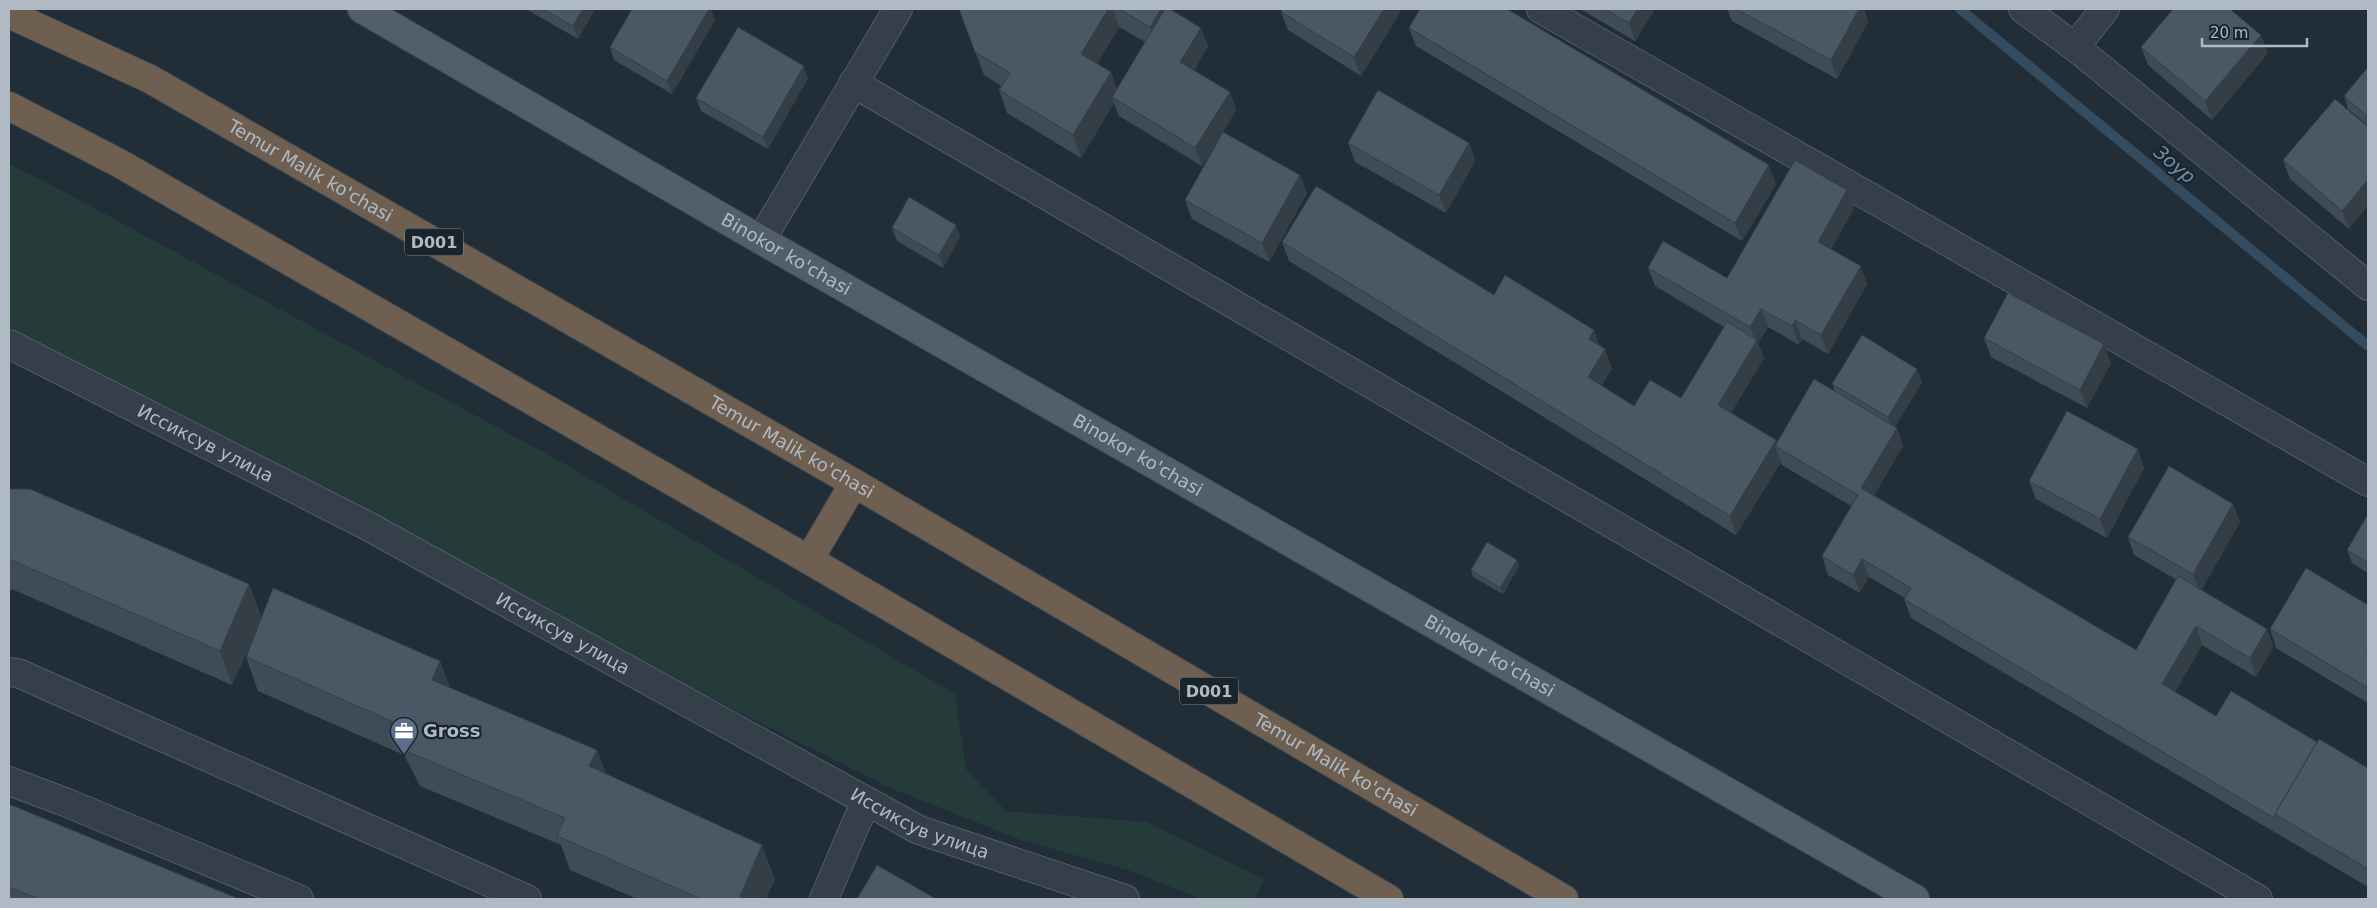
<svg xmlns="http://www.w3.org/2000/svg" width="2377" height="908" font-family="'DejaVu Sans',sans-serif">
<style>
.green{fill:#243b3a}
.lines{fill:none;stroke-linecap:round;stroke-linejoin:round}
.stream{stroke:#344c60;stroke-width:10}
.minor-casing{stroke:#525d66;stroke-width:30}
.major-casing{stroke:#414b55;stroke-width:30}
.highway-casing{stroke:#3f4a53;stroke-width:30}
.minor{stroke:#343f49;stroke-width:28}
.major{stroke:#525f69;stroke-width:28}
.highway{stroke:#6f5f51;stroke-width:28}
.wall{fill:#3f4c56;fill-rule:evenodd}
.shaded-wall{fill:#333e46}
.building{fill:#495864;stroke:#333e46}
.labels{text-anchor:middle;stroke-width:4.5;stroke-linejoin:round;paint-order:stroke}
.shield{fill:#1a242d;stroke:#828d97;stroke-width:1}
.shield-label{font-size:16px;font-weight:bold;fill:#afbac5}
.street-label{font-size:18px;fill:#afbac5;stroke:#1a242d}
.poi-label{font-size:18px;font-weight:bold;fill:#afbac5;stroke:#1a242d;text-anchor:start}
.water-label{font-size:19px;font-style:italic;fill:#6f8faa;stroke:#1a242d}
</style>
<rect width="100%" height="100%" fill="#212e38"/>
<path class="green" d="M9,164L48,183L563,463L955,694L966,769L1006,811L1146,822L1264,879L1255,899H1201L1131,871L1021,840L888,787L9,344Z"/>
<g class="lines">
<path class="stream" d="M1960,9L2368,346"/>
<g class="minor-casing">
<g id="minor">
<path d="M1541,9L2368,482"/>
<path d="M2023,9L2075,47L2368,286"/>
<path d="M2075,47L2105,9"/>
<path d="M853,83L2258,899"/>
<path d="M761,240L898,9"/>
<path id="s1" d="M9,344L364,524L919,830L1125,899"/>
<path d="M9,672L18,673L527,899"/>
<path d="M9,781L65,802L299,899"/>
<path d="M824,899L857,821L867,802"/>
</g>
</g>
<g class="major-casing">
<g id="major">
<path id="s2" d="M362,9L761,240L1915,899"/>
</g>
</g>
<g class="highway-casing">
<g id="highway">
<path id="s3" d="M9,14L150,79L854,483L1564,899"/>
<path d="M9,106L119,163L809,560L1389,899"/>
<path d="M809,560L854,483"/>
</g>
</g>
<use href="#minor" class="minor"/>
<use href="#major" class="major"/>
<use href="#highway" class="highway"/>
</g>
<g class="wall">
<path d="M526,9H595L578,39Z"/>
<path d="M959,9H1170L1201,28L1208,46L1194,70L1230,92L1236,110L1223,132L1307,193L1269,262L1192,219L1185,200L1222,134L1202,166L1119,116L1114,103L1081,158L1007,113L999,90L1001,86L984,75ZM1119,27L1145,42L1117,90L1111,72L1097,64Z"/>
<path d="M1402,9L1361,76L1288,30L1281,12Z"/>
<path d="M1580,9H1655L1635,41Z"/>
<path d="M1727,9H1864L1868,22L1837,79L1732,21Z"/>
<path d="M715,20L672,94L614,60L610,47Z"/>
<path d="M1409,28L1776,184L1742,241L1416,46Z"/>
<path d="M2141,47L2268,53L2212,120L2148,65Z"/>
<path d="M2368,67V126L2348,109L2344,96Z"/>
<path d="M808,78L768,149L701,111L696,98Z"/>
<path d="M2335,99L2349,229L2290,179L2283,160Z"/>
<path d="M1348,143H1469L1475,161L1446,213L1355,162Z"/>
<path d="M1847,190L1854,208L1831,249L1867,284L1828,354L1802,339L1799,345L1768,327L1758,343L1764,358L1731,413L1776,440L1777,443L1835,392L1832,384L1922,382L1895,427L1897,428L1903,446L1874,495L2136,650L2177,580L2134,555L2128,537L2233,504L2240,522L2201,590L2267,629L2273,647L2256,677L2202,645L2175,692L2216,716L2317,742L2368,768V887L1911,618L1904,599L1905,598L1869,577L1860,593L1828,575L1822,556L1851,506L1782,465L1781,462L1736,535L1289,261L1282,242L1494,295L1600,346L1612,368L1601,386L1634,406L1681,398L1724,327L1655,286L1648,268L1727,278Z"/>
<path d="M892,228L960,237L943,268L897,241Z"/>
<path d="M1984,338L2111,363L2087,408L1991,357Z"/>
<path d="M2138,449L2144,468L2107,538L2036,499L2029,481Z"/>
<path d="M9,489L249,584L261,617L440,661L450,688L597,750L606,774L775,879L766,899H637L570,870L561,845L420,786L404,755L258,691L246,657L253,639L232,685L14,590H9Z"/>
<path d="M2368,514V573L2352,563L2347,550Z"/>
<path d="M1517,560L1519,566L1503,594L1473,577L1471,570Z"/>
<path d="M2368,605V703L2276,648L2270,629Z"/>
<path d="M9,804L239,899H9Z"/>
</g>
<g class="shaded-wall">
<path d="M583,9H595L578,39L573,26Z"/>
<path d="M709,9H711L715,20L672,94L667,81Z"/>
<path d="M1108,9H1113L1119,27L1089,77L1081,54Z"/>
<path d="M1161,9H1167L1158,50L1150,27Z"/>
<path d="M1384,9H1402L1361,76L1354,57Z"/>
<path d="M1637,9H1655L1635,41L1629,23Z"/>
<path d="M1859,9H1864L1868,22L1837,79L1831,60Z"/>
<path d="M1201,28L1208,46L1187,80L1180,62Z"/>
<path d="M2261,35L2268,53L2212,120L2205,101Z"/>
<path d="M804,66L808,78L768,149L763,137Z"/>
<path d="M1111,72L1119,95L1112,97L1114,103L1081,158L1073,135Z"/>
<path d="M1230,92L1236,110L1202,166L1195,148Z"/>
<path d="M1469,143L1475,161L1446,213L1439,195Z"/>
<path d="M1769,165L1776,184L1742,241L1735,223Z"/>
<path d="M1300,175L1307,193L1269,262L1262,243Z"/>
<path d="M2368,180V206L2349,229L2342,211Z"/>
<path d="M1847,190L1854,208L1825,260L1818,242Z"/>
<path d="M956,225L960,237L943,268L939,255Z"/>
<path d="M1861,266L1867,284L1828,354L1821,335Z"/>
<path d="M1761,309L1768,327L1758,343L1764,358L1725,423L1718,405L1756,342L1750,327Z"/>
<path d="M1795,320L1802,339L1799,345L1792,326Z"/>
<path d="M1594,330L1601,348L1589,339Z"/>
<path d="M2104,344L2111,363L2087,408L2080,390Z"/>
<path d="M1605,349L1612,368L1595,396L1588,377Z"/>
<path d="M1917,369L1922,382L1893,430L1888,417Z"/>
<path d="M1897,428L1903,446L1868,506L1861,488Z"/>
<path d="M1776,440L1779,448L1775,446L1781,462L1736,535L1730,516Z"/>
<path d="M2138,449L2144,468L2107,538L2100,519Z"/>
<path d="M2233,504L2240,522L2200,593L2193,574Z"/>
<path d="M1862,559L1869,577L1860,593L1853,575Z"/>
<path d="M1517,560L1519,566L1503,594L1500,588Z"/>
<path d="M249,584L262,618L232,685L220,651Z"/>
<path d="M2196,626L2202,645L2168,703L2162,684Z"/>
<path d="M2267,629L2273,647L2256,677L2250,658Z"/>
<path d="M440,661L453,695L432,680Z"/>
<path d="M597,750L610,784L589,766Z"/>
<path d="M762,845L775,879L766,899H739Z"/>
</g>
<g class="building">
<path d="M543,9H583L573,26Z"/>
<path d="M632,9H709L667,81L610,47Z"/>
<path d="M959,9H1108L1081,54L1111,72L1073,135L999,90L1010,73L975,52Z"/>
<path d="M1119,9H1161L1150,27Z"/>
<path d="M1165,9H1170L1201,28L1180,62L1230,92L1195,148L1112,97Z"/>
<path d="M1283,9H1384L1354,57L1281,12Z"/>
<path d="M1420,9H1507L1769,165L1735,223L1409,28Z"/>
<path d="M1605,9H1637L1629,23Z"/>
<path d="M1736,9H1859L1831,60Z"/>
<path d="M2173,9H2230L2261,35L2205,101L2141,47Z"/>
<path d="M738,27L804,66L763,137L696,98Z"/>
<path d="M2368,67V117L2344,96Z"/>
<path d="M1378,90L1469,143L1439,195L1348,143Z"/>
<path d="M2335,99L2368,127V180L2342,211L2283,160Z"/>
<path d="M1223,132L1300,175L1262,243L1185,200Z"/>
<path d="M1795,160L1847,190L1818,242L1861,266L1821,335L1795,320L1792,326L1761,309L1750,327L1648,268L1663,241L1727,278Z"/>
<path d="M1316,186L1494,295L1505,275L1594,330L1589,339L1605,349L1588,377L1634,406L1650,380L1681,398L1727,322L1757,340L1718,405L1776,440L1730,516L1282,242Z"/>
<path d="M909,197L956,225L939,255L892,228Z"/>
<path d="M2008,293L2104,344L2080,390L1984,338Z"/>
<path d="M1862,335L1917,369L1888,417L1832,384Z"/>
<path d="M1814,379L1897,428L1861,488L2136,650L2178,576L2267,629L2250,658L2196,626L2162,684L2216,716L2231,691L2317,742L2275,814L2276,819L1904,599L1911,588L1862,559L1853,575L1822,556L1858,495L1775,446Z"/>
<path d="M2067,411L2138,449L2100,519L2029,481Z"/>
<path d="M2169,466L2233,504L2193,574L2128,537Z"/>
<path d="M9,489H30L249,584L220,651L9,559Z"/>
<path d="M2368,514V563L2347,550Z"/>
<path d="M1487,542L1517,560L1500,588L1471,570Z"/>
<path d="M2306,568L2368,605V649L2367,651H2368V688L2270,629Z"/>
<path d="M273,588L440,661L432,680L597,750L589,766L762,845L739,899H701L557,836L565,818L408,752L391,721L246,657Z"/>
<path d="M2319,739L2368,768V869L2275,814Z"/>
<path d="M9,804L239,899H39L9,887Z"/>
<path d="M877,865L936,899H857Z"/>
</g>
<defs>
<g id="office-pin" transform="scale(1.4375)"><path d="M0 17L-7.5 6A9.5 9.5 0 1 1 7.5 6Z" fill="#5c6f8a" stroke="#1a242d"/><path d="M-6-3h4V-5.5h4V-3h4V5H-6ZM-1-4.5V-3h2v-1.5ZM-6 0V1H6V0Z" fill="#fff"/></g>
</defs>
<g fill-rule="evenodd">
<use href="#office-pin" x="404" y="731"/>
</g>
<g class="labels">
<g class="shield">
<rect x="405" y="228.5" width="58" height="27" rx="4"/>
<rect x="1180" y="677.5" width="58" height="27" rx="4"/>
</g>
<g class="shield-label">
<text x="434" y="248">D001</text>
<text x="1209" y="697">D001</text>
</g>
<g class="street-label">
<text dy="6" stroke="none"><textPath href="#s3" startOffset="340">Temur Malik ko'chasi</textPath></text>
<text dy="6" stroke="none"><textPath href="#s2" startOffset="490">Binokor ko'chasi</textPath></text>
<text dy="6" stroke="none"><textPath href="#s1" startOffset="220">Иссиксув улица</textPath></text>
<text dy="6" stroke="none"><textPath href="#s3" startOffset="895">Temur Malik ko'chasi</textPath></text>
<text dy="6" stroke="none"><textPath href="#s2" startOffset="895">Binokor ko'chasi</textPath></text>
<text dy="6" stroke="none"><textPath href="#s1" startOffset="625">Иссиксув улица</textPath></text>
<text dy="6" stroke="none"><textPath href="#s2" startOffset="1300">Binokor ko'chasi</textPath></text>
<text dy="6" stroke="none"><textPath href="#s3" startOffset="1525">Temur Malik ko'chasi</textPath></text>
<text dy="6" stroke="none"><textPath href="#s1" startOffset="1030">Иссиксув улица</textPath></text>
</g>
<g class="poi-label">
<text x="423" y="737">Gross</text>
</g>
<g class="water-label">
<text transform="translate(2175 164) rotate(40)" y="7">Зоур</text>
</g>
</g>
<rect width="2377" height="908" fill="none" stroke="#afbac5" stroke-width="20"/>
<path d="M2202 38v8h105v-8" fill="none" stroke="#afbac5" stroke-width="2.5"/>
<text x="2210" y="38" font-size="15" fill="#afbac5" stroke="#1a242d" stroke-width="4" paint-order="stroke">20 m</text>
</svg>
